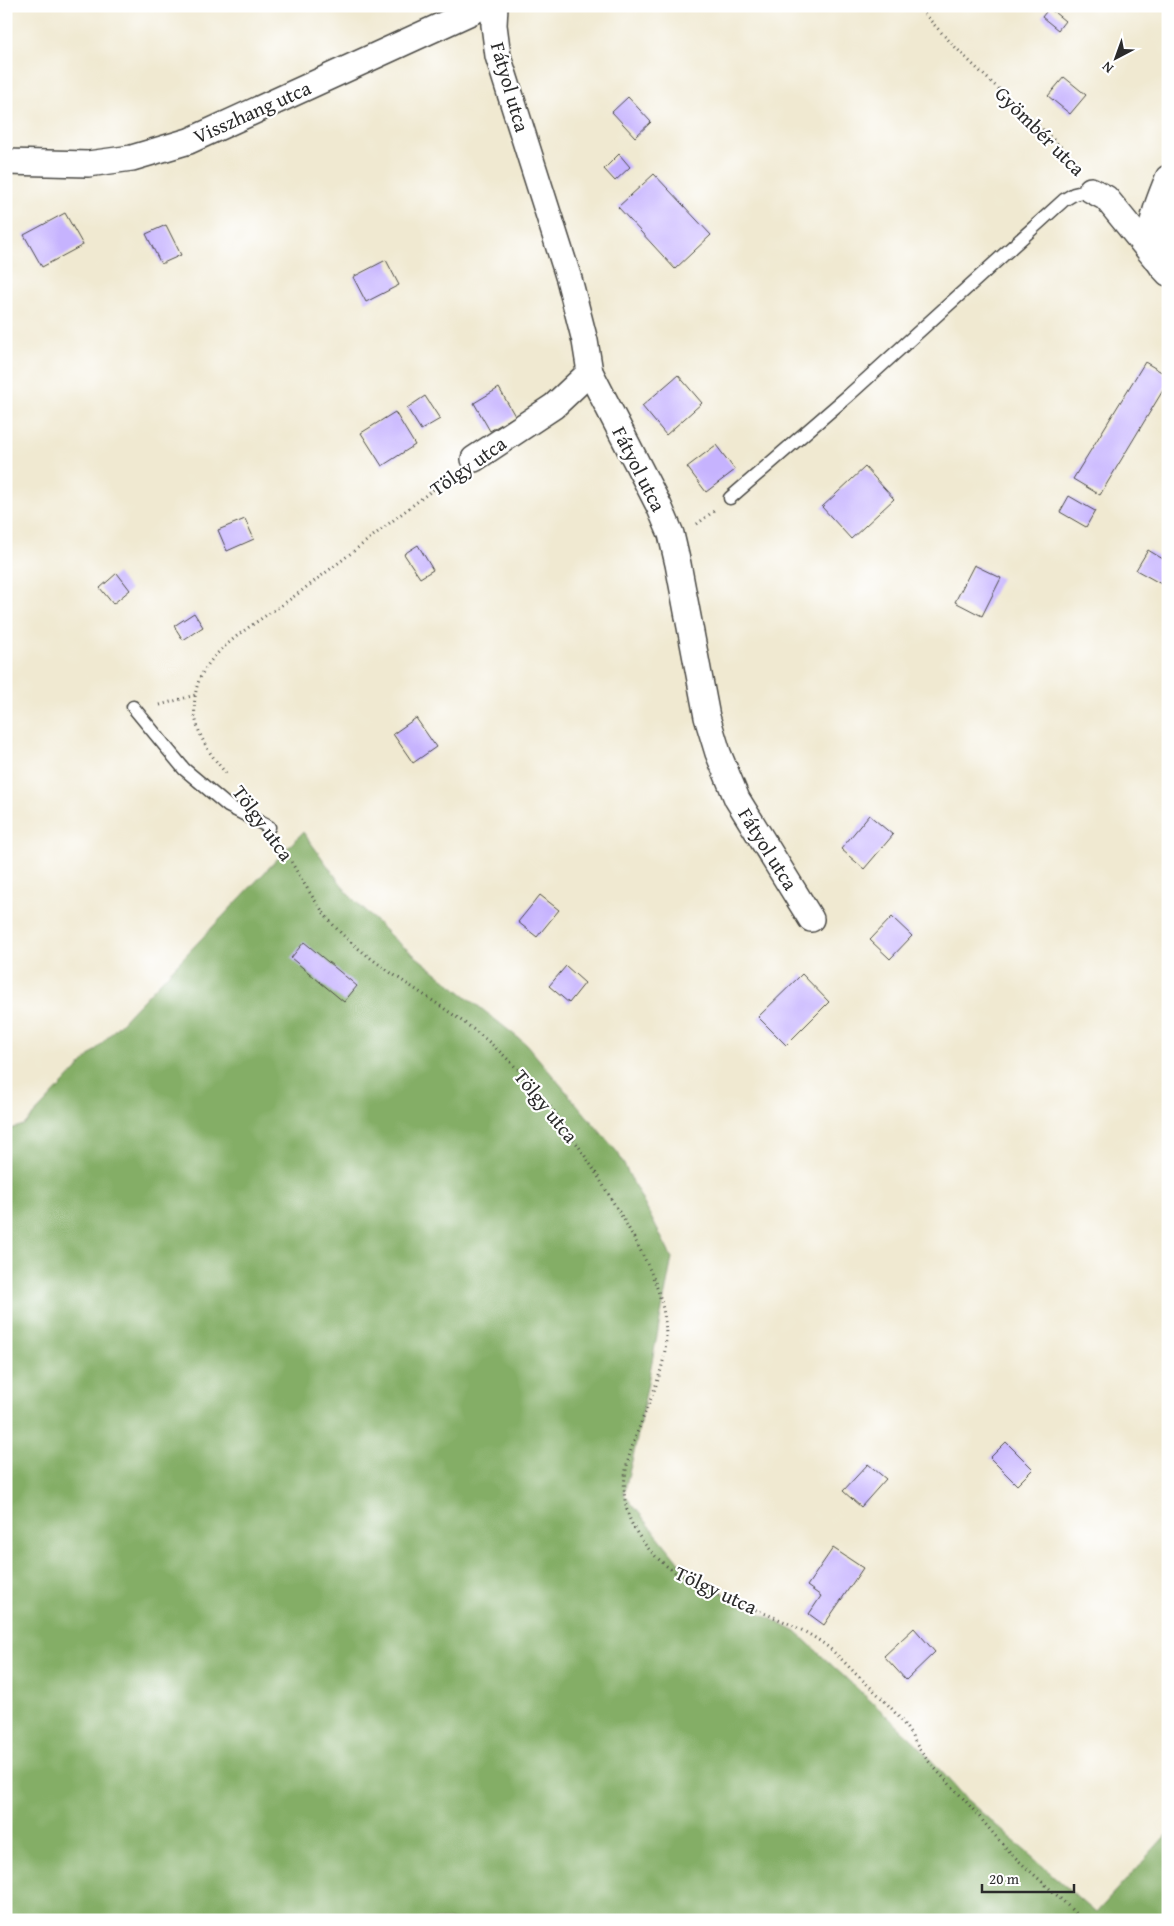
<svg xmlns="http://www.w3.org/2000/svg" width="1174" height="1926" font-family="'Gentium Book Plus',serif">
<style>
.forest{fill:#84ae66;stroke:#586c48}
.building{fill:#c6b3fe}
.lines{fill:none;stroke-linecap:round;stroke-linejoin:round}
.service-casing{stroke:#494844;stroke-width:15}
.minor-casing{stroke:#494844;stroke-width:28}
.path{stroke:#494844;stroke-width:3;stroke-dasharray:1 4;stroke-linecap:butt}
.service{stroke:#fff;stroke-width:12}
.minor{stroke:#fff;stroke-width:25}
.labels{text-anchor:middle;stroke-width:4.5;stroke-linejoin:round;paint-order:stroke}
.street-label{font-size:20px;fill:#2b2b2b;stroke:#fff}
</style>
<rect width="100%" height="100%" fill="#fff"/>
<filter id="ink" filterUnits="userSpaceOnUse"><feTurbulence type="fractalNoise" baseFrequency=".02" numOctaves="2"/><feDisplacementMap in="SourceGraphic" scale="10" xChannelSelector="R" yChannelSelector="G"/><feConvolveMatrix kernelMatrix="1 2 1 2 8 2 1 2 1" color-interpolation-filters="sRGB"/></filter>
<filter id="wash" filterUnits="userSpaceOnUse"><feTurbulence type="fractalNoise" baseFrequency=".0096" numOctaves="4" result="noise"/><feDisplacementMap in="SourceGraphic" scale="20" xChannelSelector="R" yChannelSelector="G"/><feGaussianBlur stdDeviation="1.12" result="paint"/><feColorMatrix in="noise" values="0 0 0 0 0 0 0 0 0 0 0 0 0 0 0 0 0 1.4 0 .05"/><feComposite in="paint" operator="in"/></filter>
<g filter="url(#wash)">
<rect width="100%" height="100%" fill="#f0e9d1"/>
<path class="forest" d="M303,832L349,895L394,939L526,1044L618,1153L672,1258L636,1444L624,1494L690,1576L796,1632L916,1743L965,1798L1096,1913L1168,1834V1920H6V1130L24,1125Z"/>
<g id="blocks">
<g class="building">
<path d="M1049,8L1065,21L1058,30L1042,17Z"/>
<path d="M1064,77L1086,95L1070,114L1048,96Z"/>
<path d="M628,97L651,122L635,137L612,112Z"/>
<path d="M619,154L630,167L615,181L604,169Z"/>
<path d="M654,174L711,235L675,269L618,207Z"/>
<path d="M65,213L83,245L42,267L24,235Z"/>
<path d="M166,225L181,255L161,264L146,234Z"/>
<path d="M386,260L399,285L366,302L353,277Z"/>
<path d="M1145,362L1168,376V382L1100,495L1073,479Z"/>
<path d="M678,375L702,403L666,435L642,406Z"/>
<path d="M499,388L515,416L490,431L474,403Z"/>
<path d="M425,396L440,419L421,430L407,408Z"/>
<path d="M395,412L415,445L382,466L361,433Z"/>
<path d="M716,445L735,470L706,492L687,467Z"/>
<path d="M865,467L894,499L851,539L822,507Z"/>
<path d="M1069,496L1095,511L1086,527L1060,512Z"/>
<path d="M245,519L254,539L227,551L218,530Z"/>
<path d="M418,545L433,570L420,578L404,554Z"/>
<path d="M1148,550L1168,562V575L1163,585L1136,570Z"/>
<path d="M974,565L1001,578L982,616L955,602Z"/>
<path d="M117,573L130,590L113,604L100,588Z"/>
<path d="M194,613L203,627L183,640L174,626Z"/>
<path d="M416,718L436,747L413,763L393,734Z"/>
<path d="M869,815L893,835L864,869L841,849Z"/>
<path d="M540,895L559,910L537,937L518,922Z"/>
<path d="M892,917L912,936L890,959L870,940Z"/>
<path d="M304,942L357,986L344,1002L291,958Z"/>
<path d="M566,966L585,983L569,1003L549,986Z"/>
<path d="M802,974L829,1002L786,1045L758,1017Z"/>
<path d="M1006,1442L1033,1469L1017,1485L990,1458Z"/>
<path d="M868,1464L886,1479L861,1507L843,1491Z"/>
<path d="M833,1548L863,1568L824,1625L809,1614L821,1596L807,1586Z"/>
<path d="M914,1628L935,1652L906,1680L884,1656Z"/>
</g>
</g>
</g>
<g filter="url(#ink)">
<use href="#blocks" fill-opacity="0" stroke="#494844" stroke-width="1"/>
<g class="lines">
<g class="service-casing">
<g id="service">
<path d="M730,498L849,395L1064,200L1074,194L1091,190"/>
<path d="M133,707L184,769L228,806L269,827"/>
</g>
</g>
<g class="minor-casing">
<g id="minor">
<path d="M495,6L494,25L498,56L569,279L585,341L590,372L659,506L671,534L678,564L707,717L718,753L737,799L811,919"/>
<path d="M6,162L88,164L132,158L189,141L484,6"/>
<path d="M1168,178C1156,209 1138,245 1168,273"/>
<path d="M1091,190L1106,198L1155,258"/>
<path d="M474,459L554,406L590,372"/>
</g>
</g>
<g class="path">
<path d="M918,6C967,65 1026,111 1079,165"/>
<path d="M697,524L714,511"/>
<path d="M160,705L195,695"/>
<path d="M226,773C203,747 187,719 198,683C202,671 212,658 222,649C246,626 277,610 304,589C354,552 402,512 452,476"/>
<path d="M281,845C299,874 318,911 343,935C387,976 443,1003 489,1042C541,1087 579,1143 613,1202C626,1223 638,1244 648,1266C660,1291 669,1322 665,1350C657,1412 597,1475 639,1536C681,1600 767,1602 824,1644C836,1653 846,1664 856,1674C870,1687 885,1700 897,1715C910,1730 917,1749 930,1763C943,1778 957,1791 970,1806C986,1824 1000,1843 1018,1860C1039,1880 1062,1898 1081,1920"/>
</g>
<use href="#service" class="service"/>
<use href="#minor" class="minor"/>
</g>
</g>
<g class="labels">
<g class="street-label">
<text transform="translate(510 87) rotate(74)" y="7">Fátyol utca</text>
<text transform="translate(252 112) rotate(-24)" y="7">Visszhang utca</text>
<text transform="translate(1040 131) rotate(45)" y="7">Gyömbér utca</text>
<text transform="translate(468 466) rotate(-35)" y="7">Tölgy utca</text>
<text transform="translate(639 469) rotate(63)" y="7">Fátyol utca</text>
<text transform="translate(263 823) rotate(54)" y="7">Tölgy utca</text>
<text transform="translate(768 849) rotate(58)" y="7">Fátyol utca</text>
<text transform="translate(546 1106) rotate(51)" y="7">Tölgy utca</text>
<text transform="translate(716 1590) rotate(25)" y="7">Tölgy utca</text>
</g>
</g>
<rect width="1174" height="1926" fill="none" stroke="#fff" stroke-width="25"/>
<g transform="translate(1116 58) rotate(221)" stroke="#ffffff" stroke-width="4" paint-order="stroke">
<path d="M0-4L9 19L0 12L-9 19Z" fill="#2b2b2b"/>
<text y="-8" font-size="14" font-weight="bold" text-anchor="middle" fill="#2b2b2b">N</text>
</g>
<path d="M982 1884v8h92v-8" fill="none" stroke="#2b2b2b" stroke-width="2.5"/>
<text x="989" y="1884" font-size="15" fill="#2b2b2b" stroke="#ffffff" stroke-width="4" paint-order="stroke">20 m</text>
</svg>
